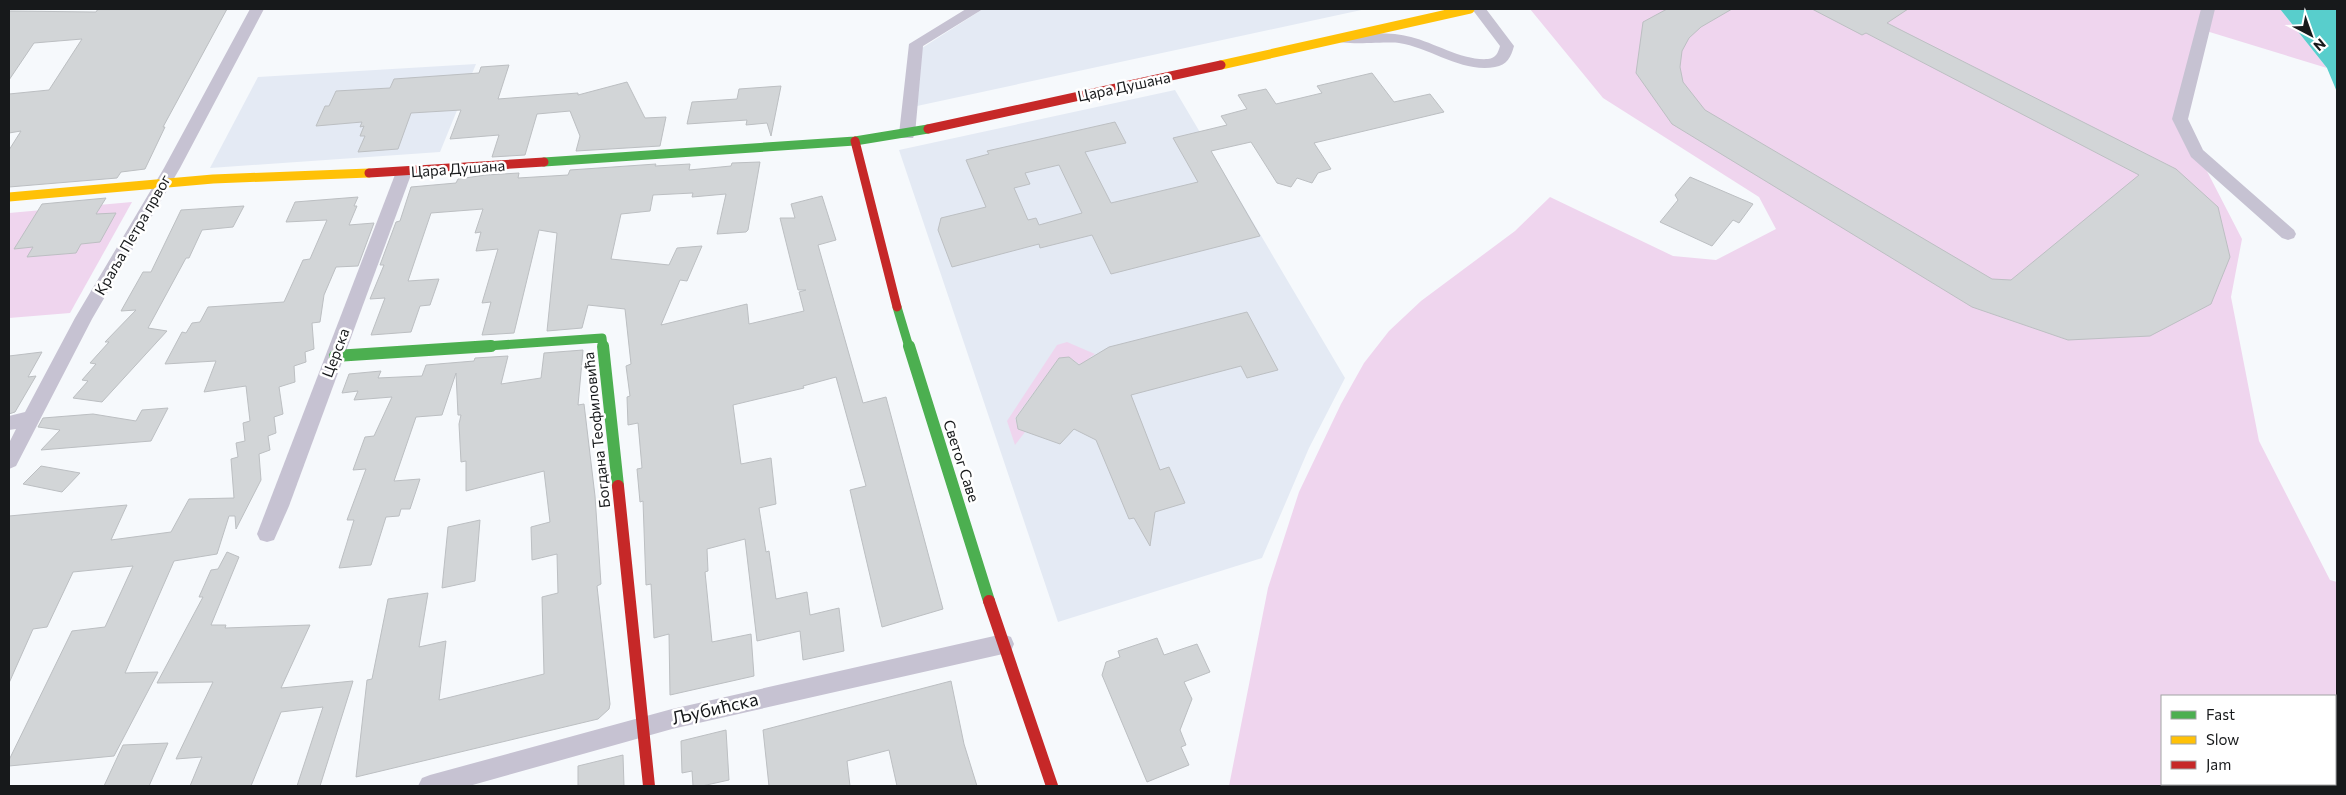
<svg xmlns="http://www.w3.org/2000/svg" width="2346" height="795" font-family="Commissioner,sans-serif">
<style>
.built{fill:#e4eaf4}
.green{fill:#efd5ee;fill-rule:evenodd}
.water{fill:#58cecc}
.building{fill:#d2d5d7;stroke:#bcbfc2;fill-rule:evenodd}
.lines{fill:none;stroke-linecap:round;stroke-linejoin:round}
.street{fill:#c6c2d2;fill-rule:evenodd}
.fast-far1{stroke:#4caf50;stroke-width:9}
.fast{stroke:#4caf50;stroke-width:12}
.slow{stroke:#ffc107;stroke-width:9}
.jam-far1{stroke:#c62828;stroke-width:9}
.jam{stroke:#c62828;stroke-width:12}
.labels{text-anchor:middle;stroke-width:5;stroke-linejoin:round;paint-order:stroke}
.street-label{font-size:15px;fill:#17191b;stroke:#fff}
.near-street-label{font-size:18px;fill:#17191b;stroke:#fff}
</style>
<rect width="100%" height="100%" fill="#f6f9fc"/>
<g class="built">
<path d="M983,9H1366L917,106L922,48Z"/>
<path d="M476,64L440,152L210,168L258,77Z"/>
<path d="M1175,90L1345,378L1309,448L1262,558L1058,622L899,150Z"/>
</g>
<g class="green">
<path d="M1530,9H2280L2327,68L2203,30L2180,119L2242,239L2231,297L2259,441L2330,580L2337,582V786H1229L1268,588L1299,492L1341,404L1364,363L1389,331L1421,301L1515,231L1550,197L1673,256L1716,260L1776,229L1759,197L1603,98ZM2162,696H2335V784H2162Z"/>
<path d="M132,202L70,313L9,318V213Z"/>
<path d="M1067,342L1095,354L1089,358L1090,361L1079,364L1069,357L1059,358L1015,418L1018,429L1025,432L1015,445L1007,421L1057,345Z"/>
</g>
<path class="water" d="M2280,9H2337V92L2327,68Z"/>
<g class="building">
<path d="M98,9H227L163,127H165L145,169L121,172L117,178L9,187V150L21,131L9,133V94L49,90L82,39L34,43L9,80V11L96,12Z"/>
<path d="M1667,9H1732L1701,27L1689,38L1682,51L1680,67L1683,82L1705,110L1992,279L2011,280L2139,175L1866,33L1862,35L1812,9H1908L1887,23L2176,169L2218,207L2230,257L2211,304L2150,336L2068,340L1972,307L1672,124L1636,73L1643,22Z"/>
<path d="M509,65L498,99L578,93V95L627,82L645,118L666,117L660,146L576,151L580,136L570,111L537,114L525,155L492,157L499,135L450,139L461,110L411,113L398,149L358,152L365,136H360L364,126L360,127L362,122L316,126L325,106H329L336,91L390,88L394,79L479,73L481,67Z"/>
<path d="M1372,73L1394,102L1430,94L1444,112L1314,143L1331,169L1318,173L1312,183L1297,178L1291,187L1277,183L1251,142L1211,151L1260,236L1111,274L1092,235L1040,248L1039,244L952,267L938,230L941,218L986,207L966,160L989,154L987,151L1115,122L1126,143L1085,152L1111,203L1198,182L1173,138L1227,125L1221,116L1247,109L1238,95L1266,89L1276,104L1322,93L1317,86ZM1059,165L1082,213L1039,225L1036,218L1028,220L1014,188L1030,184L1025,173Z"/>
<path d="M781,86L771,136L767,123L746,125L747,120L687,124L692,102L737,99L739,89Z"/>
<path d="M760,162L748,230L746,232L717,234L726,194L692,197L693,193L653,195L650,211L621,214L611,259L669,265L677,248L702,246L687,281L680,280L661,325L747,304L749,324L804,311L799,292L806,290H798L780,218H795L791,204L822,196L836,240L818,245L863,403L886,397L943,609L882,627L850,490L866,486L836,377L803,386L804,388L733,405L741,464L771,458L776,504L759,508L766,552L769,551L776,599L807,592L810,615L839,608L844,651L803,660L800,631L757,641L745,539L707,549L708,571L705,572L712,642L751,634L754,676L670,695L669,634L654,638L651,584L646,585L643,501L640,502L637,469L642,468L638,423L628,425L627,397L630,396L626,366L631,364L625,309L588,305L582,328L547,331L557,233L539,230L514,333L482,335L491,302L482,303L498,249L476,251L481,232L475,233L483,209L431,213L408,281L439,279L430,305L420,306L411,332L371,335L385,298L370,299L384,265H380L396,222L400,221L411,187L456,183L458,179L486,175L519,173L518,178L568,175L570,170L656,164L655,166L690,164L689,170L731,166L732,163Z"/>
<path d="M1690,177L1753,204L1739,223L1733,220L1712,246L1660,222L1678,200L1675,195Z"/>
<path d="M358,197L354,206H357L349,225L374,223L358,266L336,267L324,295L320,322L312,323L314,349L305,352L306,362L294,366L295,382L279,387L283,414L274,417L276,433L268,436L270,450L259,454L261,480L236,529L235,516H229L217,554L174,561L125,673L158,672L114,756L9,766V760L72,631L105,627L133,566L73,572L47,627L33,629L9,683V516L127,505L111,540L171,532L189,499L234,498L231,459L238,457L236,443L245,441L243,423L250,421L246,386L204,392L216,361L165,364L182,332L186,333L192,323L200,322L208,307L284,302L303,260L310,259L327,220L286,222L295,202Z"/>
<path d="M106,198L96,214L116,213L100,242L81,244L76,253L27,257L33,247L14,249L42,204Z"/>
<path d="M244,206L233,227L202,230L189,258H186L148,328L167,331L102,402L73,398L88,381L82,380L96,364L90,363L109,342H105L136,310L121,311L143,272H151L181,210Z"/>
<path d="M1247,312L1278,370L1247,378L1241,366L1131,395L1160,470L1169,467L1185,503L1155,512L1150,546L1134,518L1129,519L1096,440L1074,429L1060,444L1018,429L1016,418L1059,358L1069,357L1079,365L1109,347Z"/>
<path d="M583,350L578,405L584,404L595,496L601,584L597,586L610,704L609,709L598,719L356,777L367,680L372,679L388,599L428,593L419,647L446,641L439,700L544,674L542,597L558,593L557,554L532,560L531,527L550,522L544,471L466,491V461L461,462L459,424L461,415H458L456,373L442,415L416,417L394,481L420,479L410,509H401L399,516L386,517L371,565L339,568L354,520H347L366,469L353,470L365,437L374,436L392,397L354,400L358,391L342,393L349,374L381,371L378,378L422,376L426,365L474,361L475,358L508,356L501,384L541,378L544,353Z"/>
<path d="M42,352L28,377L36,376L15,412L9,414V356Z"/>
<path d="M168,408L151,441L41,450L60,430L38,427L43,418L93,414L136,421L142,410Z"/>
<path d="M41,466L80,473L62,492L23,484Z"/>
<path d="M480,520L475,581L442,588L448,527Z"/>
<path d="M227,552L239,557L211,625H226L225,628L310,625L281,688L353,681L320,786H297L323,707L281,712L251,786H190L202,757L176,759L213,682L157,683L203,597H199L211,570L218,569Z"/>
<path d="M1157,638L1164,655L1197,644L1210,672L1184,682L1192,699L1180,730L1186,745L1181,747L1189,765L1147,782L1102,675L1106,662L1120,657L1118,651Z"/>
<path d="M951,681L964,744L977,786H897L889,750L847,761L850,786H769L763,730Z"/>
<path d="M726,730L729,780L702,786H693L692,771L682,773L681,741Z"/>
<path d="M168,743L149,786H104L123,745Z"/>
<path d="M623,755L624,786H578V766Z"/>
</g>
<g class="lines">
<g class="street">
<path d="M250,9H264L180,168L92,319L16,466L9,469V443L16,429L9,430V416L25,412L75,318L164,168Z"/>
<path d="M966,9H983L923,46L915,134L913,138H901L899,134L909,44Z"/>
<path d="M1472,9H1486L1514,46C1511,57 1507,65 1495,67C1462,73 1431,48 1399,43C1386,41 1340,47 1335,39L1342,35C1365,34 1388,31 1411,37C1435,43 1463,61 1488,59C1496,58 1498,53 1500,46Z"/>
<path d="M2201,9H2215L2188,119L2203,150L2294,230L2296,234L2294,238L2288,240L2282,238L2191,157L2172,119Z"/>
<path d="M404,167L410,168L412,172L289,506L274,540L267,542L260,540L257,534L396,172L398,168Z"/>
<path d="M1003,634L1011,637L1014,644L1011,651L1003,654L672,729L469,786H418L422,778L430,775L672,709Z"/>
</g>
<g class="fast-far1">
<path d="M544,162L855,141L928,129"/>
<path d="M897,307L909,347"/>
<path d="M472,347L602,338L603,347"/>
</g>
<g class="fast">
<path d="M603,346L618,486"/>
<path d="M909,346L989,601"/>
<path d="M335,356L491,346"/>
</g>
<g class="slow">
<path d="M1221,65L1470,9"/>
<path d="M9,197L213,179L369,173"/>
</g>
<g class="jam-far1">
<path d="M928,129L1221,65"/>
<path d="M855,141L897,307"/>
<path d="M369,173L544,162"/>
</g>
<g class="jam">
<path d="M618,486L649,786"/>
<path d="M989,601L1052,786"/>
</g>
</g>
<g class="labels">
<g class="street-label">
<text transform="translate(1124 87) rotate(-12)" y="5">Цара Душана</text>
<text transform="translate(458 169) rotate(-4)" y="5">Цара Душана</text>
<text transform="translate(133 235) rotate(-60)" y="5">Краља Петра првог</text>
<text transform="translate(336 353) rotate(-69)" y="5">Церска</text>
<text transform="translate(597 430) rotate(-96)" y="5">Богдана Теофиловића</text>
<text transform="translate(961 461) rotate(72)" y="5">Светог Саве</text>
</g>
<g class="near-street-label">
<text transform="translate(715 709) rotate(-13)" y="6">Љубићска</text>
</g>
</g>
<rect width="2346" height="795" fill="none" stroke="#17191b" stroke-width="20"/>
<rect x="2161" y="695" width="175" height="90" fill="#ffffff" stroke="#a2a3a4"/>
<rect x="2171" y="711" width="25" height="8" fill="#4caf50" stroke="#a2a3a4"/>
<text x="2206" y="720" font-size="15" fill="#17191b">Fast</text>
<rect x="2171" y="736" width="25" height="8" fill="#ffc107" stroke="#a2a3a4"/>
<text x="2206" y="745" font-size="15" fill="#17191b">Slow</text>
<rect x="2171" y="761" width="25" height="8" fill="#c62828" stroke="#a2a3a4"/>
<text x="2206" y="770" font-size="15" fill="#17191b">Jam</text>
<g transform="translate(2311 35) rotate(139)" stroke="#ffffff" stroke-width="4" paint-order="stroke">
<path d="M0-4L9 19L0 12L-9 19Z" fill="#17191b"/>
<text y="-8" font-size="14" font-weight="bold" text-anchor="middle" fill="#17191b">N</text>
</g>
</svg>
